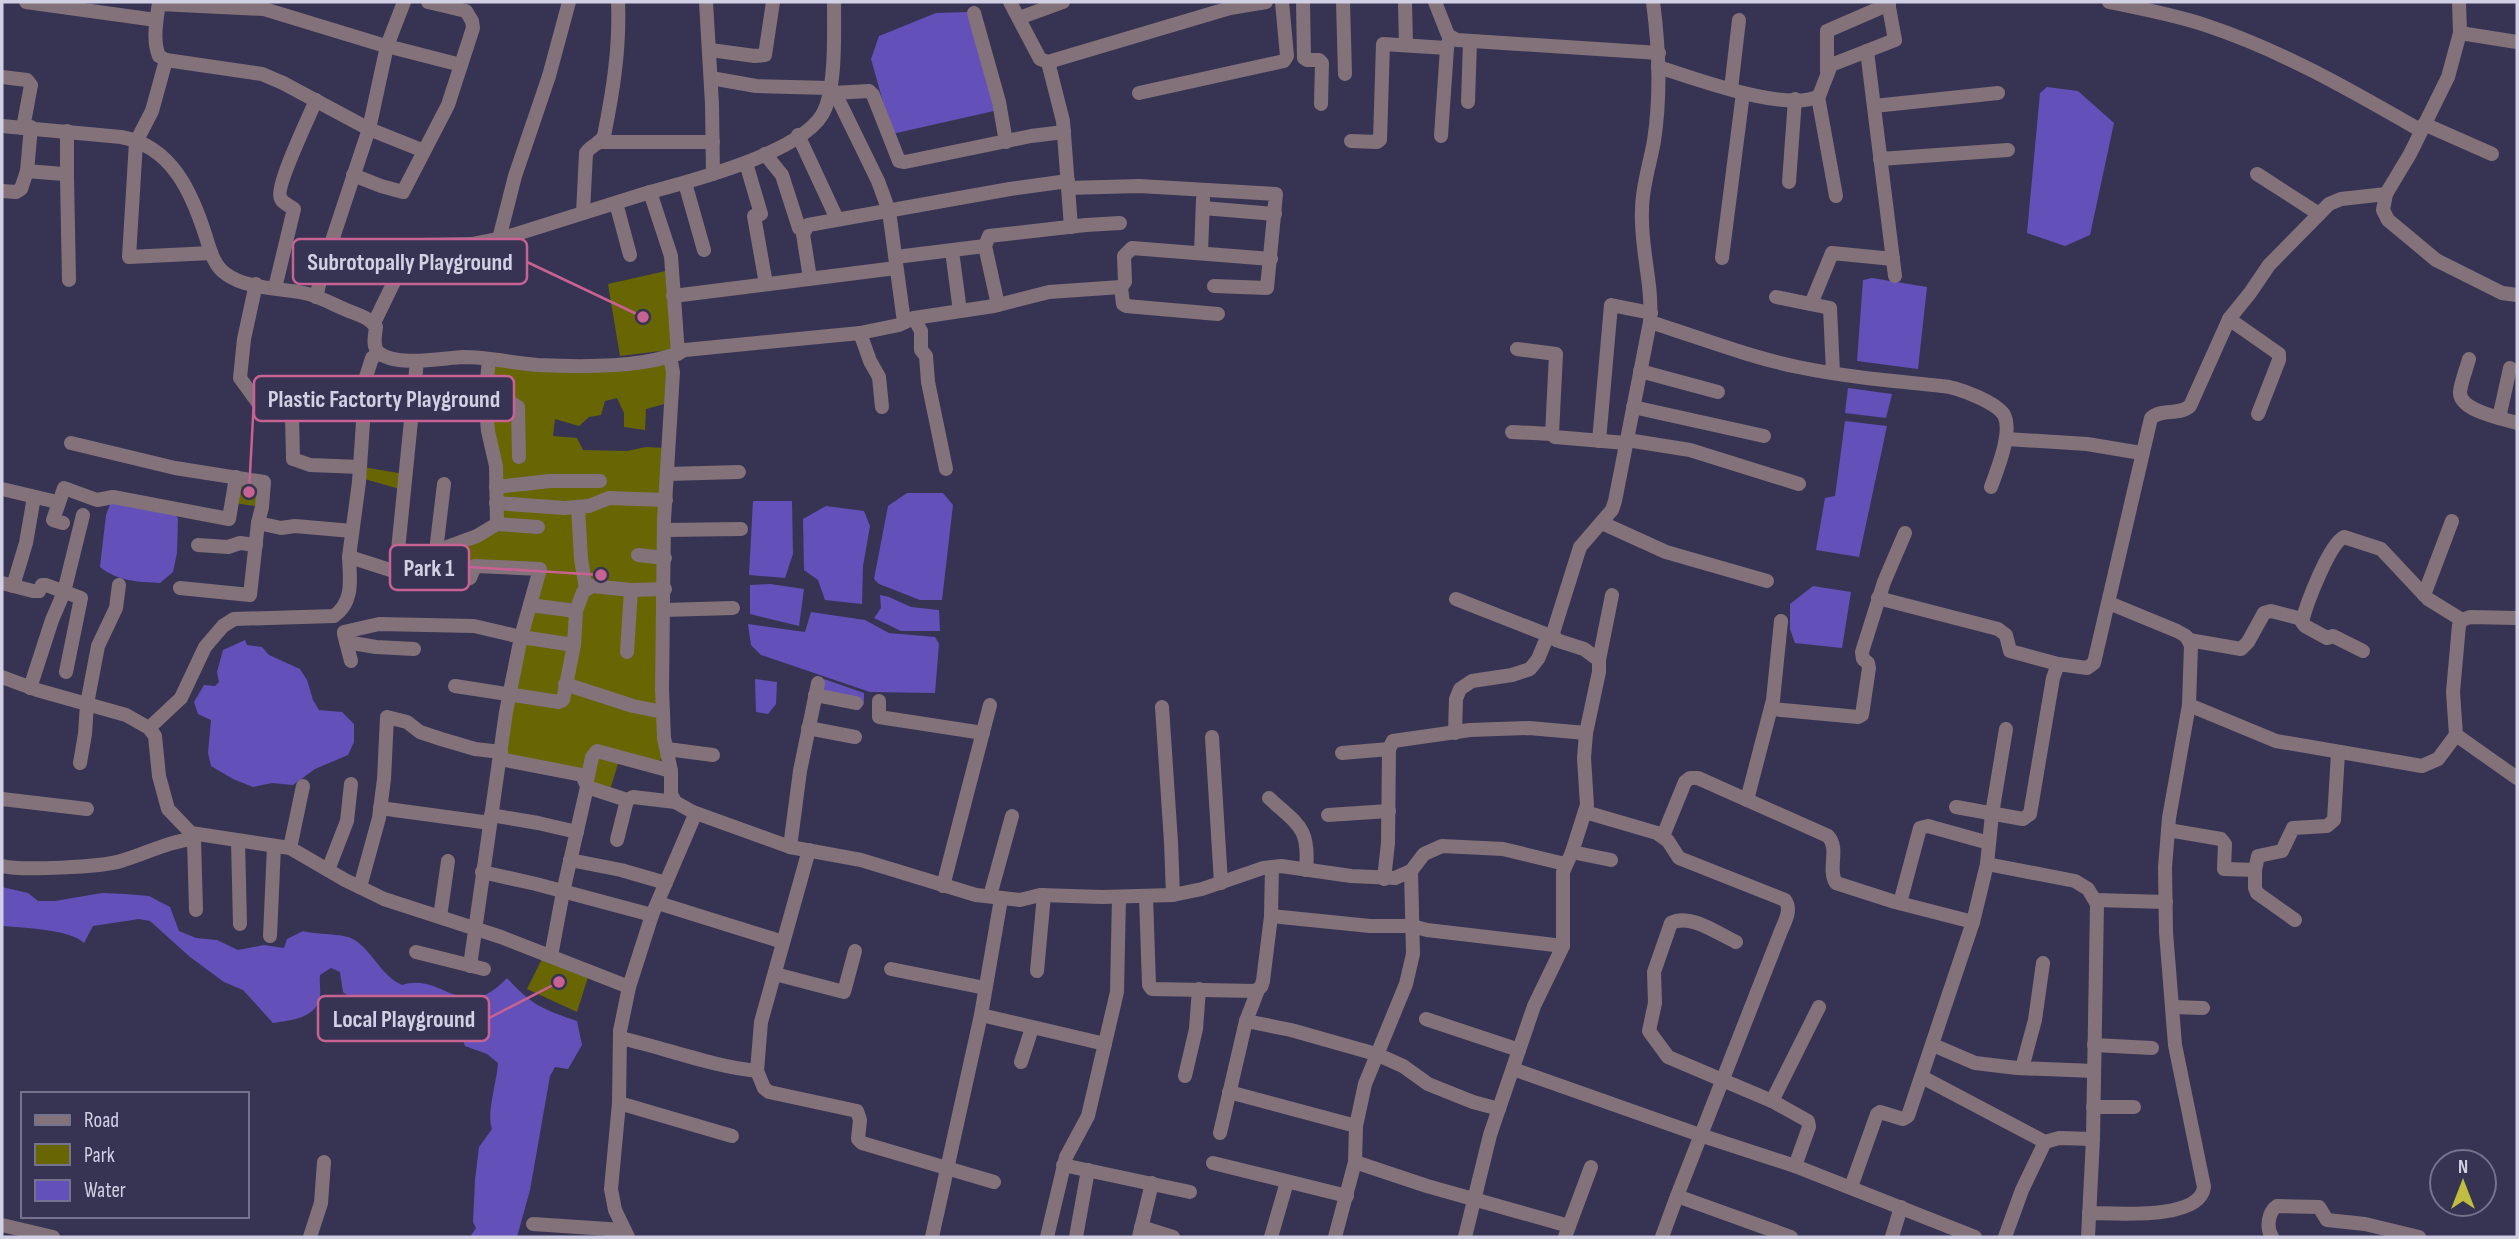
<svg xmlns="http://www.w3.org/2000/svg" width="2519" height="1239" font-family="'Sofia Sans Condensed',sans-serif">
<style>
.green{fill:#686503}
.water{fill:#6350b9}
.lines{fill:none;stroke-linecap:round;stroke-linejoin:round}
.minor{stroke:#83727a;stroke-width:14}
.leader{fill:none;stroke:#c86292;stroke-width:2.5}
.callout-dot{fill:#c86292;stroke:#373453;stroke-width:2.5}
.callout{fill:#373453;stroke:#c86292;stroke-width:2.5}
.callout-label{font-size:24px;text-anchor:middle;font-weight:bold;fill:#d1d0e4}
</style>
<rect width="100%" height="100%" fill="#373453"/>
<g class="green">
<path d="M666,271L677,349L620,356L608,284Z"/>
<path d="M667,361L668,403L646,409L645,430L624,427V413L617,398L605,401L601,415L589,417L579,426L555,419L553,436L577,438L583,450L627,451L646,447L664,448V752L656,770L619,760L610,790L504,756L508,717L544,567L474,560L467,575L446,574L433,578L440,554L492,531V365Z"/>
<path d="M363,467L404,474L403,490L361,478Z"/>
<path d="M236,477L264,482L262,507L234,503Z"/>
<path d="M543,957L589,974L577,1012L527,989Z"/>
</g>
<g class="water">
<path d="M967,12L980,36L994,111L892,134L871,59L879,36L936,13Z"/>
<path d="M2047,87L2078,91L2114,123L2090,235L2065,246L2027,233L2040,93Z"/>
<path d="M1872,278L1927,287L1918,369L1857,361L1863,280Z"/>
<path d="M1848,388L1892,394L1886,418L1845,413Z"/>
<path d="M1845,421L1887,426L1859,557L1816,550L1825,498L1835,496Z"/>
<path d="M907,493H943L953,505L942,600H920L879,584L874,579L888,506Z"/>
<path d="M753,501H792L793,554L785,578L749,575Z"/>
<path d="M111,502L172,512L178,518L177,553L173,572L160,583C138,582 117,581 100,567L106,515Z"/>
<path d="M826,506L864,511L870,526L863,566L862,604L825,600L818,580L804,570L803,519Z"/>
<path d="M770,584L804,589L799,626L750,614V585Z"/>
<path d="M1813,586L1851,592L1842,648L1795,643L1790,629V604Z"/>
<path d="M880,595L889,597L911,607L939,610L940,631H901L874,618L881,608Z"/>
<path d="M811,612L865,620L889,633L935,637L939,644L935,693L870,692L761,655L751,645L748,624L805,632Z"/>
<path d="M245,640L247,645L262,647L269,655L300,669L307,680L313,700L319,710L342,712L354,724V742L348,755L315,769L293,785L272,783L253,787L233,779L211,766L208,753L211,720L198,714L194,702L204,685L215,686L219,682L217,672L223,650Z"/>
<path d="M755,679L777,682L776,704L768,714L756,712Z"/>
<path d="M824,679L864,693V704L859,710L818,702Z"/>
<path d="M2,887L28,893L38,901H55L102,893L126,894L149,896L170,907L179,931L196,938L217,940L238,950L264,945L284,948L287,939L303,931C317,935 342,933 353,939C372,950 381,976 402,985C444,971 462,1026 507,978C531,1005 544,1010 577,1021L582,1045L568,1069L555,1067L550,1076L530,1190L517,1237H470L476,1228L473,1222L475,1180L479,1147L492,1129C486,1113 497,1082 498,1063L487,1054L465,1046L461,1034L434,1021L403,1024L367,1011L343,992L340,972L331,968L320,975C319,982 321,990 320,997C316,1019 290,1020 273,1023L243,990L224,982L190,957L150,921L139,919L93,926L84,943C70,929 23,928 2,926Z"/>
</g>
<g class="lines">
<g class="minor">
<path d="M26,2L156,20"/>
<path d="M159,2C157,19 152,39 159,56L166,60L262,74L283,83L369,129L424,151"/>
<path d="M706,2L712,104L713,174"/>
<path d="M1010,2L1040,59L1048,62L1230,8L1266,2"/>
<path d="M1303,2L1304,58L1307,60H1319L1322,63L1321,104"/>
<path d="M1343,2L1345,74"/>
<path d="M1405,2L1406,45"/>
<path d="M1435,2L1448,35L1457,40L1659,53"/>
<path d="M2109,2C2142,9 2176,15 2208,26C2283,51 2352,91 2420,130"/>
<path d="M2459,2L2460,33L2448,77L2410,154L2386,194L2383,210L2388,220L2436,260L2502,293L2517,295"/>
<path d="M159,4L264,9L379,44L461,65"/>
<path d="M974,13L999,102L1006,142"/>
<path d="M1019,18L1063,2"/>
<path d="M2460,33L2517,42"/>
<path d="M710,50L755,56L765,55L773,2"/>
<path d="M1867,51L1895,276"/>
<path d="M166,60L152,111L136,142L129,257L211,253"/>
<path d="M1048,62L1063,121L1071,227"/>
<path d="M1658,67C1695,78 1785,113 1819,96L1831,65L1895,40L1888,2"/>
<path d="M1827,71V31L1889,4"/>
<path d="M2,77L27,80L31,85L23,128"/>
<path d="M711,78L756,86L829,88L838,99L878,181L889,211L904,322"/>
<path d="M1731,89L1739,20"/>
<path d="M833,93L869,91L873,95L899,161L905,162L1031,136L1064,132"/>
<path d="M1139,93L1284,61L1287,56L1282,2"/>
<path d="M1818,97L1836,196"/>
<path d="M1468,102L1470,41"/>
<path d="M1874,106L1998,93"/>
<path d="M2424,124L2492,154"/>
<path d="M2,126L121,137C172,146 192,193 206,237C210,250 214,266 226,274C246,289 280,288 304,293C319,296 334,305 349,311C359,315 370,318 376,327C375,335 372,347 379,353C397,367 442,358 463,357C488,357 513,363 538,365C578,367 650,368 685,350L860,333L899,325L914,318L994,306L1049,292L1121,287L1125,282L1124,256L1132,248L1271,259"/>
<path d="M798,135L837,219"/>
<path d="M1441,136L1447,48L1449,40"/>
<path d="M1351,141L1377,142L1380,140L1383,44L1447,48"/>
<path d="M601,142H713"/>
<path d="M765,154L782,175L799,228"/>
<path d="M1880,159L2008,150"/>
<path d="M746,163L761,214"/>
<path d="M27,171L31,127"/>
<path d="M2257,174L2319,214"/>
<path d="M353,175L381,186L403,192L448,105L473,28L472,21L466,11L428,2"/>
<path d="M67,178V131"/>
<path d="M1789,182L1795,99"/>
<path d="M685,183L704,250"/>
<path d="M1068,188L1139,186L1276,194L1267,288L1214,286"/>
<path d="M2,191L16,192L21,189L27,171L63,174L67,178L69,280"/>
<path d="M650,192C691,181 809,151 825,109C836,82 834,31 834,2"/>
<path d="M616,203L630,255"/>
<path d="M1203,208L1275,214"/>
<path d="M583,213L586,153C591,145 600,144 604,136C613,91 620,48 618,2"/>
<path d="M754,216L766,284"/>
<path d="M499,239L515,176L549,76L569,2"/>
<path d="M952,251L960,311"/>
<path d="M1201,253L1203,199"/>
<path d="M896,257L985,246"/>
<path d="M1722,258L1743,93"/>
<path d="M810,278L803,234L808,225L1010,189L1068,181"/>
<path d="M256,284L244,339L240,378L261,407L292,414L296,401L365,409"/>
<path d="M1121,287L1123,304L1126,306L1218,314"/>
<path d="M275,288L294,209C290,206 283,203 281,199C274,188 310,115 316,100"/>
<path d="M673,296L896,268"/>
<path d="M316,297L324,265L369,129L387,46L404,2"/>
<path d="M1776,297L1830,308L1833,373"/>
<path d="M1811,304L1832,253L1893,259"/>
<path d="M998,305L985,246L989,236L1086,225L1120,223"/>
<path d="M914,318L921,331V350L926,356L928,382L946,469"/>
<path d="M2229,319L2279,354V360L2258,414"/>
<path d="M1650,322C1698,337 1749,357 1798,367C1846,377 1894,381 1942,386C1957,387 1996,402 2004,415C2013,432 1997,470 1991,487"/>
<path d="M374,323L408,253L421,245L472,244L507,237L650,192L671,256L678,354"/>
<path d="M860,333L870,361L879,377L882,407"/>
<path d="M1517,349L1556,354L1552,434L1555,437L1626,443"/>
<path d="M2469,359C2466,370 2461,382 2460,392C2459,411 2504,419 2517,423"/>
<path d="M1640,371L1718,392"/>
<path d="M486,401L513,404L518,407L519,457"/>
<path d="M1633,407L1764,436"/>
<path d="M292,414L293,459L310,465L360,467"/>
<path d="M2499,418L2510,368"/>
<path d="M1512,432L1552,434"/>
<path d="M2006,439L2087,444L2141,453"/>
<path d="M1627,440L1690,450L1799,484"/>
<path d="M1599,441L1611,305L1651,313"/>
<path d="M71,443L175,468L264,482L262,507L258,523L281,528L295,526L352,531"/>
<path d="M667,474L739,472"/>
<path d="M496,487L550,481H600"/>
<path d="M2,489L57,502"/>
<path d="M496,503L564,508L589,506L609,498L666,500"/>
<path d="M578,507L581,559L586,589"/>
<path d="M63,523L53,520L64,488L97,500L113,497L229,519L236,477"/>
<path d="M1602,523L1666,552L1767,581"/>
<path d="M497,524L538,527"/>
<path d="M664,530L741,529"/>
<path d="M198,545L228,547L240,543L256,545"/>
<path d="M436,551L477,536L497,524L496,466L488,431L485,398L489,360"/>
<path d="M638,555L665,558"/>
<path d="M349,557L359,482L366,377L372,358L379,353"/>
<path d="M396,570L417,361"/>
<path d="M429,580L436,551L444,484"/>
<path d="M2,583L33,591H39L42,585H46L81,598L66,672"/>
<path d="M13,586L26,543L34,497"/>
<path d="M180,588L250,595L258,523"/>
<path d="M2424,595L2452,521"/>
<path d="M1878,598L1998,629L2006,635L2010,651L2058,664"/>
<path d="M1456,599L1553,637"/>
<path d="M530,605L576,611"/>
<path d="M664,610L733,608"/>
<path d="M2517,618L2470,617L2462,620L2459,625L2453,692L2456,735L2517,778"/>
<path d="M344,632L379,624L474,626L521,637L574,645"/>
<path d="M344,634L351,661"/>
<path d="M2189,640L2241,649L2248,642L2264,613L2271,611L2302,619"/>
<path d="M346,642L376,647L414,649"/>
<path d="M2363,651L2333,636L2327,638L2305,626L2302,622C2306,605 2329,544 2344,537L2381,549L2428,599L2462,620"/>
<path d="M627,652L631,590"/>
<path d="M1599,660L1612,595"/>
<path d="M2,677L37,690L126,715L149,728L155,736L159,776L168,809L191,833L290,848L345,880L384,899L501,937L629,987"/>
<path d="M565,684L633,706L663,712"/>
<path d="M455,686L559,702L563,700L574,645L576,611L583,592L592,586L631,590L665,589"/>
<path d="M30,688L52,620L64,592L83,515"/>
<path d="M815,695L856,703"/>
<path d="M879,701V717L983,733"/>
<path d="M2189,705L2276,741L2422,766L2438,759L2456,735"/>
<path d="M1162,707L1171,842L1173,895"/>
<path d="M1771,709L1858,717L1862,715L1869,668L1868,663L1863,659L1862,652L1884,582L1905,533"/>
<path d="M149,728L181,698L205,647L223,626L234,619L334,616C354,602 350,579 349,557C382,566 438,591 470,578L475,566L540,569L521,637L506,712L470,966"/>
<path d="M808,728L855,737"/>
<path d="M1455,733L1456,699L1460,689L1472,681L1512,675L1530,669L1538,659L1548,635"/>
<path d="M1212,737L1221,883"/>
<path d="M667,749L713,755"/>
<path d="M1342,753L1389,749"/>
<path d="M500,759L582,775L587,786"/>
<path d="M80,763L85,734L87,704L98,646L116,608L119,585"/>
<path d="M587,781L592,757L597,751L671,771"/>
<path d="M1269,798C1298,825 1310,827 1306,870"/>
<path d="M2,799L87,809"/>
<path d="M1747,800L1773,700L1781,621"/>
<path d="M1956,807L2023,819L2030,814L2053,678L2058,664L2087,668L2094,663L2151,418C2162,408 2179,416 2190,406L2229,319L2250,293L2269,265L2329,204L2341,199L2386,194"/>
<path d="M380,808L490,823"/>
<path d="M693,812L790,847L861,860L976,895L1020,900L1040,895L1102,897L1173,895L1202,889L1263,868L1281,866L1351,876L1395,878L1411,871L1424,854L1442,846L1503,849L1565,864"/>
<path d="M1585,812L1657,833L1668,841L1679,858L1785,900C1792,910 1785,921 1781,931L1677,1196L1791,1237"/>
<path d="M491,815L538,823L577,832"/>
<path d="M1328,815L1389,811"/>
<path d="M2168,830L2221,839L2225,844L2224,869L2255,870L2258,856L2282,851L2293,828L2327,826L2334,820L2338,753"/>
<path d="M191,833L194,839L196,910"/>
<path d="M1663,836L1685,782L1690,778H1698L1828,836C1840,849 1827,869 1836,883L1895,902L1973,922"/>
<path d="M617,840L627,800"/>
<path d="M238,841L240,924"/>
<path d="M790,847L800,771L818,683"/>
<path d="M290,848L303,786"/>
<path d="M1572,852L1611,860"/>
<path d="M570,860L621,870L666,883"/>
<path d="M1987,864L2075,881L2088,889L2097,904L2093,1139L2088,1237"/>
<path d="M2,866C21,871 101,867 121,861C145,854 169,841 194,839"/>
<path d="M328,870L347,821L351,784"/>
<path d="M2255,870V888L2257,893L2295,920"/>
<path d="M482,872L536,884L652,915"/>
<path d="M1384,879L1388,843L1389,749L1393,741L1470,730L1529,728L1586,733"/>
<path d="M943,886L990,705"/>
<path d="M360,887L379,818L384,779L387,717L407,722L420,732L441,739L475,749L501,752"/>
<path d="M990,896L1012,816"/>
<path d="M1146,896L1149,985L1152,989L1255,991L1261,987L1263,981L1271,916L1272,867"/>
<path d="M2096,900L2166,902"/>
<path d="M658,903L783,942"/>
<path d="M1900,903L1920,828L1928,826L1989,843"/>
<path d="M1271,916L1370,926H1412L1427,930L1563,946"/>
<path d="M440,917L448,861"/>
<path d="M270,936L274,846"/>
<path d="M1736,942C1718,934 1691,913 1671,923L1654,972L1655,1003L1649,1031L1668,1057L1772,1101L1808,1121L1809,1127L1795,1166"/>
<path d="M416,952L484,969"/>
<path d="M551,956L563,892L587,787L627,800L633,797L675,802"/>
<path d="M891,969L985,988"/>
<path d="M1037,971L1044,895"/>
<path d="M775,974L844,992L855,951"/>
<path d="M1258,990L1246,1021L1291,1030L1376,1054L1403,1066L1428,1084L1473,1102L1499,1109"/>
<path d="M2172,1007L2203,1008"/>
<path d="M981,1015L1105,1044"/>
<path d="M1426,1019L1519,1050"/>
<path d="M620,1038C666,1048 710,1066 757,1071L761,1022L809,850"/>
<path d="M1933,1045L1975,1063L2017,1068L2094,1071"/>
<path d="M2094,1045L2152,1048"/>
<path d="M1021,1062L1032,1028"/>
<path d="M2022,1068L2035,1020L2043,963"/>
<path d="M1513,1069L1700,1135L1795,1166L1975,1237"/>
<path d="M757,1071L764,1088L769,1092L857,1111L860,1120L858,1139L862,1143L994,1182"/>
<path d="M1185,1076L1196,1029L1199,989"/>
<path d="M1922,1077L2045,1142"/>
<path d="M1229,1092L1356,1126"/>
<path d="M1772,1101L1819,1007"/>
<path d="M619,1103L732,1136"/>
<path d="M2093,1107H2134"/>
<path d="M1220,1133L1246,1021"/>
<path d="M1355,1162L1427,1186L1569,1226"/>
<path d="M1213,1163L1347,1196"/>
<path d="M1063,1165L1190,1192"/>
<path d="M1851,1187L1877,1114L1880,1112L1903,1119L1908,1116L1973,922L1987,864L1992,814L2006,729"/>
<path d="M2089,1213C2114,1213 2200,1221 2204,1187L2175,1045L2166,932L2165,867L2169,818L2189,705L2191,645L2186,636L2177,631L2109,603"/>
<path d="M533,1224L623,1230"/>
<path d="M2,1225L53,1237"/>
<path d="M1141,1227L1173,1237"/>
<path d="M310,1237L321,1203L324,1162"/>
<path d="M628,1237L615,1210L611,1189L619,1103L620,1031L629,987L652,915L694,817L693,812L675,802L671,794V771L664,738L662,689L664,520L673,372L670,357"/>
<path d="M932,1237L981,1015L1001,899"/>
<path d="M1047,1237L1066,1157L1088,1116L1117,992L1119,897"/>
<path d="M1076,1237L1088,1170"/>
<path d="M1139,1237L1152,1183"/>
<path d="M1271,1237L1287,1182"/>
<path d="M1335,1237L1355,1162L1356,1126L1365,1084L1406,984L1413,954L1411,871"/>
<path d="M1465,1237L1490,1135L1534,1006L1563,946V872L1572,852L1587,805L1584,758L1586,733L1599,672V660L1584,649L1556,640L1553,633L1580,547L1612,510L1615,501L1650,322C1653,284 1640,247 1642,210C1642,186 1650,164 1654,141C1661,95 1659,47 1653,2"/>
<path d="M1565,1237L1591,1167"/>
<path d="M1662,1237L1677,1196"/>
<path d="M1892,1237L1901,1207"/>
<path d="M2005,1237L2022,1190L2045,1142L2059,1138L2093,1139"/>
<path d="M2272,1237C2266,1228 2268,1212 2277,1206L2319,1207L2327,1220L2365,1224L2419,1237"/>
</g>
</g>
<path class="leader" d="M643 317L527 262M249 492L254 399M601 575L469 567M559 982L489 1018"/>
<g class="callout-dot">
<circle cx="643" cy="317" r="7"/>
<circle cx="249" cy="492" r="7"/>
<circle cx="601" cy="575" r="7"/>
<circle cx="559" cy="982" r="7"/>
</g>
<g class="callout">
<rect x="293" y="239" width="234" height="45" rx="7"/>
<rect x="254" y="376" width="260" height="45" rx="7"/>
<rect x="390" y="545" width="79" height="45" rx="7"/>
<rect x="318" y="996" width="171" height="45" rx="7"/>
</g>
<g class="callout-label">
<text x="410" y="270">Subrotopally Playground</text>
<text x="384" y="407">Plastic Factorty Playground</text>
<text x="429" y="576">Park 1</text>
<text x="404" y="1027">Local Playground</text>
</g>
<rect width="2519" height="1239" fill="none" stroke="#d1d0e4" stroke-width="7"/>
<rect x="21" y="1092" width="228" height="126" fill="#373453" stroke="#75728d" stroke-width="2"/>
<rect x="35" y="1115" width="35" height="10" fill="#83727a" stroke="#75728d" stroke-width="2"/>
<text x="84" y="1127" font-size="21" fill="#d1d0e4">Road</text>
<rect x="35" y="1144" width="35" height="21" fill="#686503" stroke="#75728d" stroke-width="2"/>
<text x="84" y="1162" font-size="21" fill="#d1d0e4">Park</text>
<rect x="35" y="1180" width="35" height="21" fill="#6350b9" stroke="#75728d" stroke-width="2"/>
<text x="84" y="1197" font-size="21" fill="#d1d0e4">Water</text>
<g transform="translate(2463 1183)"><circle r="33" fill="#373453" stroke="#75728d" stroke-width="2"/>
<path d="M0-5L12 26L0 18L-12 26Z" fill="#c1bd40"/>
<text y="-10" font-size="19" font-weight="bold" text-anchor="middle" fill="#d1d0e4">N</text>
</g>
</svg>
